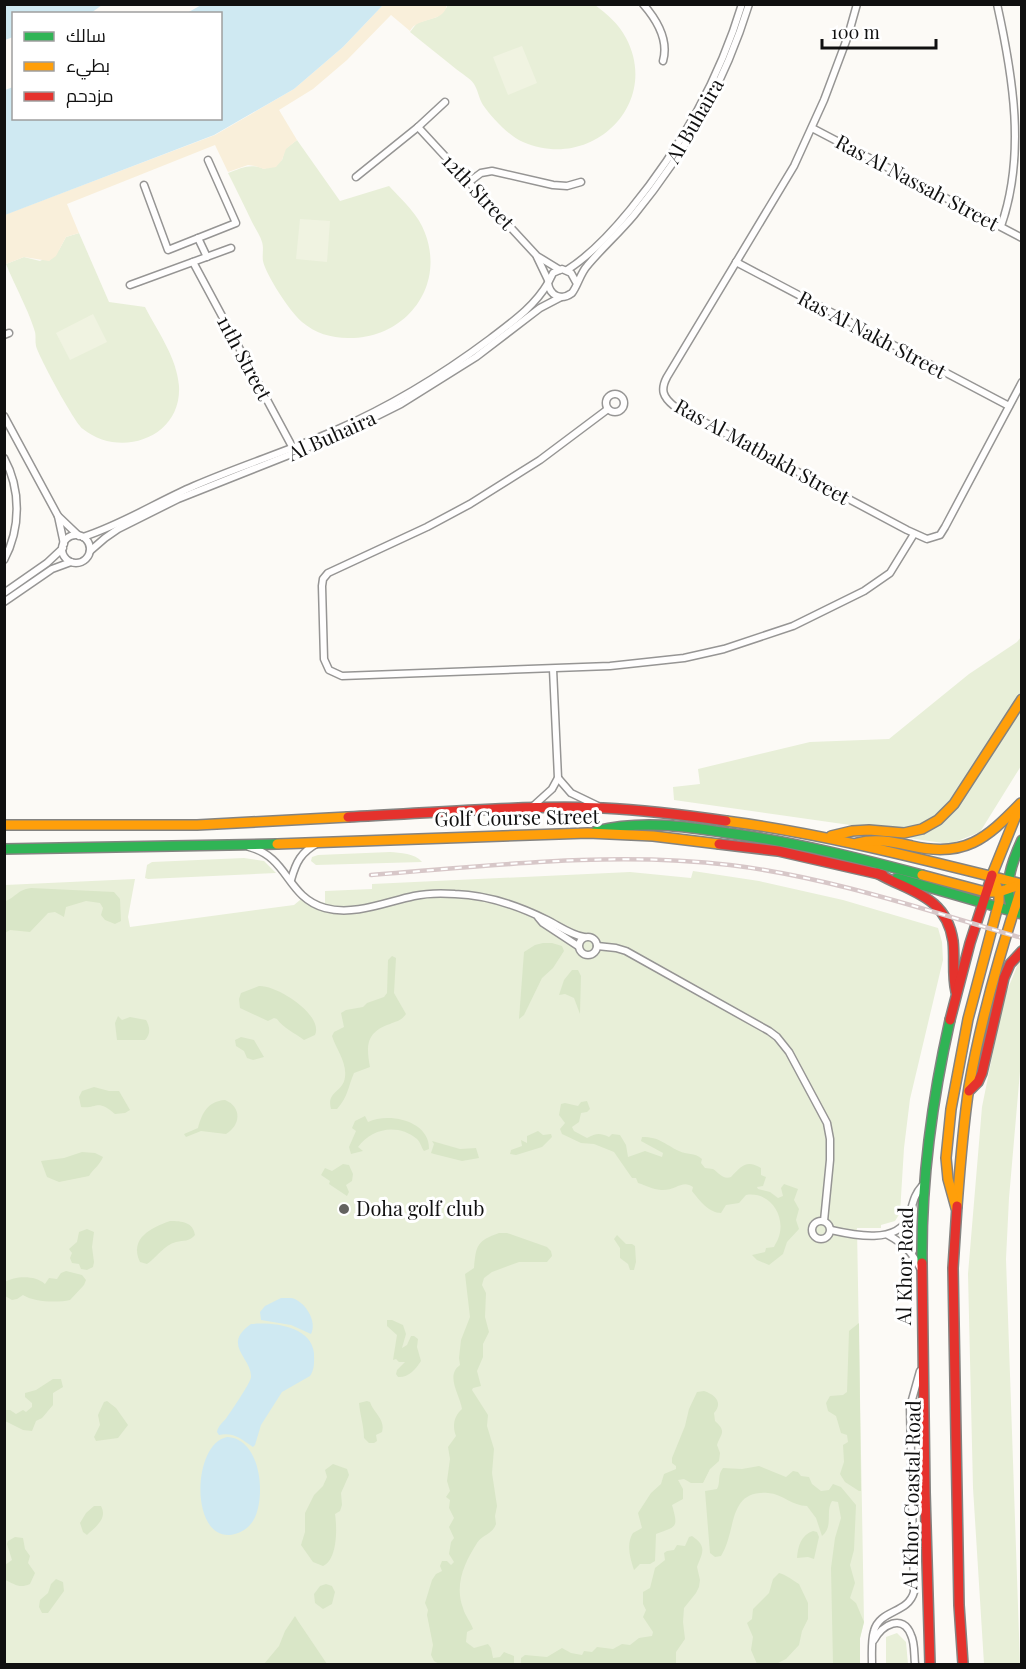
<svg xmlns="http://www.w3.org/2000/svg" width="1026" height="1669" font-family="'Playfair Display',Cairo,serif">
<style>
.green{fill:#e8efd8}
.forest{fill:#d9e6c7}
.sand{fill:#f9efda}
.pitch{fill:#f0f3e1}
.water{fill:#cfe9f2}
.lines{fill:none;stroke-linecap:round;stroke-linejoin:round}
.street-casing{stroke:#969594;stroke-width:9}
.fast-casing{stroke:#848381;stroke-width:12}
.slow-casing{stroke:#848381;stroke-width:12}
.jam-casing{stroke:#848381;stroke-width:12}
.street{stroke:#fffefe;stroke-width:6}
.fast{stroke:#30b455;stroke-width:9}
.slow{stroke:#ff9f0a;stroke-width:9}
.jam{stroke:#e5322d;stroke-width:9}
.rail-casing{stroke:#d7c7c8;stroke-width:4.5}
.rail{stroke:#fff;stroke-width:2;stroke-dasharray:7;stroke-linecap:butt}
.poi-dot{fill:#636260;stroke:#fff;stroke-width:2}
.labels{text-anchor:middle;stroke-width:6;stroke-linejoin:round;paint-order:stroke}
.street-label{font-size:20px;fill:#101010;stroke:#fff}
.poi-label{font-size:20px;fill:#101010;stroke:#fff;text-anchor:start}
</style>
<rect width="100%" height="100%" fill="#fcfaf6"/>
<g class="green">
<path d="M447,5H595C607,14 619,24 626,38C661,104 592,172 523,142C509,136 492,118 483,105C479,99 478,90 474,84C470,78 462,74 456,69C441,57 425,44 410,32L417,23L437,17L447,7Z"/>
<path d="M297,140L340,201L389,186C402,200 419,215 425,233C446,288 404,339 348,338C331,338 315,333 302,322C290,312 266,275 263,261C262,255 264,248 262,242C260,235 255,228 252,222C244,205 236,189 228,173C242,168 250,163 264,169L282,160L285,149Z"/>
<path d="M79,233L109,302L145,307C158,332 177,358 179,386C182,438 120,459 83,429C74,422 39,357 36,346C35,341 36,336 35,332C30,313 14,284 6,264L24,257L40,261L59,250L66,237Z"/>
<path d="M1021,637V766L980,832L950,844L915,839L850,825L674,800L673,787L700,784L698,769L810,742L889,739L969,674L1017,642Z"/>
<path d="M390,852C400,853 415,853 422,862L316,865L311,861L312,857L318,855Z"/>
<path d="M244,858L264,861L276,873L148,879L145,878L147,865L152,862Z"/>
<path d="M693,871L759,881L843,900L938,928L942,942L943,960L910,1099L904,1148L900,1213L895,1221L881,1225V1228H857L864,1622L860,1638V1664H5V885L135,879L128,917L130,927L294,905L306,895L309,898L325,903V891L372,889V884L630,872L691,878Z"/>
<path d="M1020,959L1021,1060L1009,1198L1006,1259L1020,1664H984L973,1488L968,1274L982,1107L1004,998Z"/>
<path d="M897,1633L906,1642L908,1664H886V1637Z"/>
</g>
<g class="forest">
<path d="M31,888L114,892L120,899L121,921L115,924L105,920L101,915L103,908L100,903L86,901L66,907L64,917L55,912L48,913L30,932L10,930L5,933V901C16,898 16,890 31,888Z"/>
<path d="M543,943H552L562,946L564,951L553,968L542,978L524,1015L519,1019L524,952L535,945Z"/>
<path d="M392,956L396,958L394,993L406,1014C401,1021 397,1021 390,1024C366,1032 366,1046 370,1067L354,1073C348,1087 348,1097 337,1109H331C326,1091 343,1093 345,1077C347,1062 336,1049 332,1036L334,1032L344,1027L341,1013L346,1010L363,1007L367,1003L384,997L387,993L388,960Z"/>
<path d="M572,970H578L581,976L580,1014L574,998L565,994L559,995L564,980Z"/>
<path d="M259,986C277,985 324,1015 315,1035L304,1040C295,1033 283,1028 277,1019L274,1018L268,1021L240,1008L239,999L241,993Z"/>
<path d="M118,1016L122,1020L130,1017L146,1020C150,1027 151,1034 145,1040H117L115,1023Z"/>
<path d="M241,1037L254,1040L264,1057L253,1060L247,1058L244,1051L236,1046L235,1040Z"/>
<path d="M94,1087L109,1091H119L130,1110L125,1113L115,1114C97,1098 97,1109 81,1107L79,1097L82,1091Z"/>
<path d="M225,1100C242,1107 241,1125 226,1134L201,1131L186,1137L184,1134L198,1128C202,1113 208,1101 225,1100Z"/>
<path d="M587,1101L590,1109L587,1112L581,1113L579,1122L572,1127L574,1131L587,1138C596,1134 598,1132 609,1137L612,1134L620,1135L626,1145L628,1157L645,1151L662,1157L663,1153L641,1141L642,1137C660,1137 664,1144 679,1151C687,1155 694,1152 702,1159L701,1163L705,1168L713,1169C719,1173 723,1180 731,1177C741,1167 746,1159 761,1168V1175L766,1177L763,1186L757,1187L758,1189L770,1192L778,1198L783,1196L781,1188L784,1184L798,1189L794,1200L799,1209L796,1220L799,1229L787,1242L783,1254L769,1265L757,1260L752,1255L765,1252L766,1248L774,1247C775,1244 777,1242 778,1239C787,1218 771,1191 746,1195L739,1203L726,1205L721,1213C709,1213 699,1200 692,1191L693,1187C682,1179 676,1191 661,1190C652,1189 647,1186 638,1183L636,1178H632L614,1152L594,1144L581,1143L562,1134L560,1129L565,1123L559,1115L561,1104L565,1103L578,1106L581,1102Z"/>
<path d="M365,1116L368,1122C389,1112 430,1121 429,1149L424,1151C421,1147 421,1143 417,1139C398,1123 372,1128 358,1147L363,1151L351,1154L349,1147L356,1131L352,1128L355,1121Z"/>
<path d="M538,1131L543,1135L551,1134L552,1137L542,1147L516,1155L510,1154L511,1150L522,1146L521,1140L527,1143V1136Z"/>
<path d="M432,1141L460,1149L476,1148L479,1158L462,1161L434,1154L431,1153L434,1144Z"/>
<path d="M82,1152L95,1153L103,1157C100,1165 93,1169 89,1176L59,1182L47,1177L41,1161L64,1158Z"/>
<path d="M343,1164L349,1165L353,1174L352,1181L346,1185L349,1192L347,1196L329,1184L330,1181L321,1175L325,1168L332,1171Z"/>
<path d="M170,1221C182,1221 193,1222 195,1235C189,1242 184,1240 176,1242C164,1245 157,1257 147,1264L140,1262C129,1238 151,1228 170,1221Z"/>
<path d="M87,1229L94,1232L92,1247L94,1262L93,1267L87,1270L81,1269L79,1264L72,1263L70,1258L72,1253L69,1249L77,1242L79,1232Z"/>
<path d="M499,1233H507L547,1247L551,1251L552,1256L547,1262H519L492,1272L484,1278L482,1285L486,1293L485,1317L489,1332L483,1344V1357L477,1371L481,1386L473,1388L472,1390L488,1415L487,1426L494,1449L492,1473L497,1506L495,1516L496,1524C493,1534 482,1535 477,1543C465,1562 454,1584 463,1608C465,1616 471,1622 473,1629L467,1632L466,1642L474,1648L488,1644L491,1648L493,1658L500,1657L504,1652L514,1656V1663H521V1658L525,1655L547,1657L562,1648L571,1653L582,1655L584,1651L592,1652L597,1647L613,1649L622,1644L630,1645L639,1638L652,1636L653,1632L643,1617L646,1610L643,1604V1592L650,1588L655,1568L665,1560L664,1553L667,1551L674,1550L677,1545L685,1546L689,1537L692,1536C708,1547 702,1553 697,1567L700,1580L699,1587L696,1593L684,1608L683,1622L685,1639L676,1652V1664H439L434,1661L431,1655L433,1645L427,1615L428,1610L425,1603L432,1580L436,1574L442,1571L440,1566L442,1561H447L451,1565L454,1562L449,1554L451,1542L454,1538L449,1527L454,1518L449,1508L450,1500L446,1497L450,1491L447,1481L450,1459L448,1447L456,1436C452,1426 454,1416 462,1409C460,1395 445,1376 460,1365L459,1358L461,1340L470,1317L465,1274L474,1268C476,1245 477,1241 499,1233Z"/>
<path d="M617,1235L626,1244H632L635,1246L636,1262L634,1270H630L628,1264L620,1258V1248L614,1239Z"/>
<path d="M66,1271L82,1275L86,1280L84,1285L70,1300C57,1303 33,1302 23,1295L17,1299L12,1300L5,1296V1282C15,1276 35,1275 45,1284L49,1278L57,1279L61,1273Z"/>
<path d="M387,1320H392L403,1325L406,1334L402,1348L407,1345L411,1336H414L418,1339L417,1347L421,1361C416,1369 408,1378 398,1377L396,1374L397,1370L405,1362H399L396,1359L393,1360L397,1335L387,1326Z"/>
<path d="M859,1323L861,1491H859L845,1482L840,1474L844,1462L843,1445L848,1442L847,1435L841,1433L836,1416L828,1411L826,1403L830,1396L843,1395L847,1392L849,1331Z"/>
<path d="M53,1379H61L63,1387L53,1393V1405L42,1418L36,1421L32,1431L23,1430L5,1421L6,1410H10L16,1414L23,1410L26,1412L32,1407V1403L25,1397V1393L36,1390Z"/>
<path d="M704,1391C716,1395 723,1403 714,1413L715,1421C727,1432 721,1433 717,1445L720,1453L719,1461L710,1469L703,1483H691L684,1479L678,1480L683,1489V1499L672,1505C679,1529 676,1526 656,1534L655,1561L650,1564H640L634,1570C630,1558 626,1544 633,1533L642,1528L638,1513L651,1493L661,1484L664,1474L676,1469V1466L672,1463V1458L685,1426L689,1409L697,1392Z"/>
<path d="M107,1401L116,1408L128,1425L118,1438L96,1441L94,1437L100,1425L98,1415L104,1402Z"/>
<path d="M367,1401L370,1402C373,1412 386,1420 382,1432L376,1435L377,1441L374,1443H369L364,1438C364,1426 360,1415 359,1403Z"/>
<path d="M333,1464L347,1469L349,1475L341,1493L342,1505L340,1511L335,1514C337,1527 338,1559 323,1566L313,1562L301,1545L305,1532V1513L314,1495L323,1486L327,1477L325,1470Z"/>
<path d="M759,1466L786,1477L793,1471L798,1472L801,1476L809,1477L812,1484L821,1491L829,1490L833,1484L841,1487L856,1505L854,1550L850,1565L855,1583L850,1598L856,1603L864,1622L860,1638V1664H833L831,1568L835,1538L841,1518L838,1502L832,1501C825,1512 834,1526 822,1536L816,1518L807,1506C792,1506 783,1494 768,1493C727,1490 737,1531 721,1556L715,1557L710,1553L705,1491L717,1489C721,1482 717,1475 723,1468L742,1469Z"/>
<path d="M94,1506H101C108,1519 95,1527 87,1535L83,1532L80,1523L86,1513Z"/>
<path d="M813,1531L817,1532L819,1537L814,1559L808,1557L797,1558C798,1546 801,1535 813,1531Z"/>
<path d="M15,1537L23,1538L25,1549L30,1556L28,1563L35,1573L30,1584C19,1589 15,1584 5,1580V1565L12,1560L7,1544L8,1541Z"/>
<path d="M779,1573C785,1574 794,1581 799,1584L808,1603V1619L802,1631L799,1645L786,1659L778,1663L757,1664L751,1650L753,1637L747,1623L752,1619L753,1609L769,1593L773,1579Z"/>
<path d="M56,1579L63,1582L64,1591L48,1613H42L39,1607L40,1600L48,1593L51,1584Z"/>
<path d="M326,1584L332,1586L335,1592L332,1604L323,1609L315,1603L314,1594L320,1586Z"/>
<path d="M295,1616L298,1621L327,1664H264L279,1646L285,1631Z"/>
</g>
<path class="sand" d="M383,5H447C443,24 418,16 410,31L391,15L347,60L313,89L279,110L297,140L286,149L282,160L276,167L264,169L255,166L248,165L228,172L215,145L67,204L79,233L66,237L56,256L49,261L24,257L6,264L4,215L215,135L294,89L343,47Z"/>
<g class="pitch">
<path d="M522,46L537,83L508,95L493,57Z"/>
<path d="M300,219L330,221L327,262L296,259Z"/>
<path d="M93,314L107,342L70,360L56,333Z"/>
</g>
<g class="water">
<path d="M203,4L383,5L343,47L294,89L214,135L5,215V90L13,87L14,118H220V14L187,13Z"/>
<path d="M4,5L5,4L102,5L91,13L14,14L13,37L5,40Z"/>
<path d="M281,1298C284,1298 287,1298 291,1298C304,1300 318,1321 311,1334L291,1325L261,1320L260,1312L265,1306Z"/>
<path d="M251,1324C273,1322 311,1326 314,1353C314,1361 315,1369 310,1376L282,1392L261,1425L255,1445L253,1447C241,1439 234,1432 219,1435L217,1432C218,1425 224,1422 227,1417C232,1410 251,1382 251,1377C252,1358 221,1345 251,1324Z"/>
<path d="M227,1437C261,1438 267,1498 253,1521C248,1529 239,1534 230,1535C190,1538 192,1444 227,1437Z"/>
</g>
<g class="lines">
<g class="street-casing">
<g id="street">
<path d="M643,4C657,20 669,40 663,61"/>
<path d="M857,4L848,36L824,100L794,166L667,377C660,390 663,397 674,406L907,530L927,539L940,535L945,527L1022,382"/>
<path d="M997,4C1013,76 1026,155 1001,226"/>
<path d="M418,127L537,256L560,270"/>
<path d="M812,128L1022,238"/>
<path d="M356,177L418,127L445,102"/>
<path d="M469,182L481,173L492,171L553,185L567,186L581,182"/>
<path d="M144,185L168,250L236,223L208,160"/>
<path d="M198,238L207,257"/>
<path d="M537,257L548,280"/>
<path d="M193,262L295,452"/>
<path d="M736,262L1009,406"/>
<path d="M567,270C591,255 612,232 630,210C680,149 719,80 742,4"/>
<path d="M576,282L571,273L562,269L553,273L548,283C550,296 561,301 572,293C578,285 580,274 587,266C602,248 619,233 634,215C685,153 725,82 749,4"/>
<path d="M130,285L231,248"/>
<path d="M4,335L9,333"/>
<circle cx="615" cy="403" r="9"/>
<path d="M608,409L540,460L470,504L427,527L328,573L323,579L322,586L324,659L329,670L342,676L610,666L684,658L724,649L793,626L864,591L890,573L914,534"/>
<path d="M4,416L58,516L79,536"/>
<path d="M4,458C21,489 21,528 4,560"/>
<path d="M58,516L64,544"/>
<circle cx="76" cy="549" r="14"/>
<path d="M83,537C121,525 157,502 194,486C240,466 288,451 334,431C389,407 442,375 490,339C512,322 534,307 548,283"/>
<path d="M90,551L105,538L118,529L178,499L337,436L401,404L476,357L540,308L561,297"/>
<path d="M4,593L47,563L63,548"/>
<path d="M4,602L52,569L71,562"/>
<path d="M558,778L571,793L598,806"/>
<path d="M531,808L552,789L558,778L553,669"/>
<path d="M249,847C289,857 286,897 325,908C354,916 386,902 414,896C428,893 442,893 455,894C487,895 519,906 547,920C559,926 571,935 584,937"/>
<path d="M291,880C296,862 301,852 318,843"/>
<path d="M538,917L543,923L578,946"/>
<circle cx="588" cy="946" r="9"/>
<path d="M597,946L616,948L626,951L769,1031L777,1037L789,1052L827,1123L830,1139V1160L824,1221"/>
<circle cx="821" cy="1230" r="9"/>
<path d="M831,1230C853,1235 898,1245 909,1216C913,1205 913,1196 922,1186"/>
<path d="M888,1235C903,1243 912,1252 920,1268"/>
<path d="M874,1640C882,1625 903,1613 911,1635C915,1643 914,1655 915,1664"/>
<path d="M872,1664C872,1654 871,1641 874,1631C880,1609 908,1614 914,1592L910,1407L920,1371"/>
</g>
</g>
<g class="fast-casing">
<g id="fast">
<path d="M596,831C640,820 684,826 728,833C794,842 858,858 922,875"/>
<path d="M4,849L277,844"/>
<path d="M897,878L1022,914"/>
<path d="M1013,912C1003,886 1011,864 1022,840"/>
<path d="M922,1263C921,1181 932,1100 950,1020"/>
</g>
</g>
<g class="slow-casing">
<g id="slow">
<path d="M726,821C826,834 924,860 1022,884"/>
<path d="M4,825H197L348,817"/>
<path d="M831,836L852,831L869,830L904,833L922,829L938,820L954,804L1022,699"/>
<path d="M857,843C876,838 893,842 912,846C965,858 986,839 1021,803"/>
<path d="M277,844L588,833L653,836L719,844"/>
<path d="M922,875L986,892H999L1022,884"/>
<path d="M992,875L1019,808"/>
<path d="M957,1206C960,1166 963,1126 969,1087C981,1018 1000,952 1022,886"/>
<path d="M956,1208L948,1179L946,1158L951,1109L968,1019L999,902V892L992,875"/>
</g>
</g>
<g class="jam-casing">
<g id="jam">
<path d="M348,817C432,813 518,805 603,808C644,810 685,815 726,821"/>
<path d="M719,844L778,851L883,875"/>
<path d="M877,873C909,892 946,895 953,941C955,958 952,975 956,992"/>
<path d="M950,1020L970,943L992,875"/>
<path d="M969,1091L978,1082L982,1073L1004,978L1010,964L1022,951"/>
<path d="M957,1206L953,1268L959,1605L963,1664"/>
<path d="M922,1263L925,1492L930,1664"/>
</g>
</g>
<use href="#street" class="street"/>
<use href="#fast" class="fast"/>
<use href="#slow" class="slow"/>
<use href="#jam" class="jam"/>
<g class="rail-casing">
<path id="rail" d="M371,875C490,866 610,851 730,865C829,877 925,910 1022,938"/>
</g>
<use href="#rail" class="rail"/>
</g>
<circle class="poi-dot" cx="344" cy="1209" r="6"/>
<g class="labels">
<g class="street-label">
<text transform="translate(695 121) rotate(-60)" y="7">Al Buhaira</text>
<text transform="translate(917 183) rotate(28)" y="7">Ras Al Nassah Street</text>
<text transform="translate(478 192) rotate(47)" y="7">12th Street</text>
<text transform="translate(872 335) rotate(28)" y="7">Ras Al Nakh Street</text>
<text transform="translate(244 358) rotate(62)" y="7">11th Street</text>
<text transform="translate(332 436) rotate(-24)" y="7">Al Buhaira</text>
<text transform="translate(762 452) rotate(29)" y="7">Ras Al Matbakh Street</text>
<text transform="translate(517 818) rotate(-1)" y="7">Golf Course Street</text>
<text transform="translate(905 1266) rotate(-89)" y="7">Al Khor Road</text>
<text transform="translate(912 1495) rotate(-89)" y="7">Al Khor Coastal Road</text>
</g>
<g class="poi-label">
<text x="356" y="1216">Doha golf club</text>
</g>
</g>
<rect width="1026" height="1669" fill="none" stroke="#101010" stroke-width="12"/>
<rect x="12" y="12" width="210" height="108" fill="#ffffff" stroke="#9f9f9f" stroke-width="1.5"/>
<rect x="24" y="32" width="30" height="9" fill="#30b455" stroke="#9f9f9f" stroke-width="1.5"/>
<text x="66" y="42" font-size="18" fill="#101010">سالك</text>
<rect x="24" y="62" width="30" height="9" fill="#ff9f0a" stroke="#9f9f9f" stroke-width="1.5"/>
<text x="66" y="72" font-size="18" fill="#101010">بطيء</text>
<rect x="24" y="92" width="30" height="9" fill="#e5322d" stroke="#9f9f9f" stroke-width="1.5"/>
<text x="66" y="102" font-size="18" fill="#101010">مزدحم</text>
<path d="M822 39v9h114v-9" fill="none" stroke="#101010" stroke-width="3"/>
<text x="831" y="39" font-size="18" fill="#101010" stroke="#ffffff" stroke-width="4.5" paint-order="stroke">100 m</text>
</svg>
